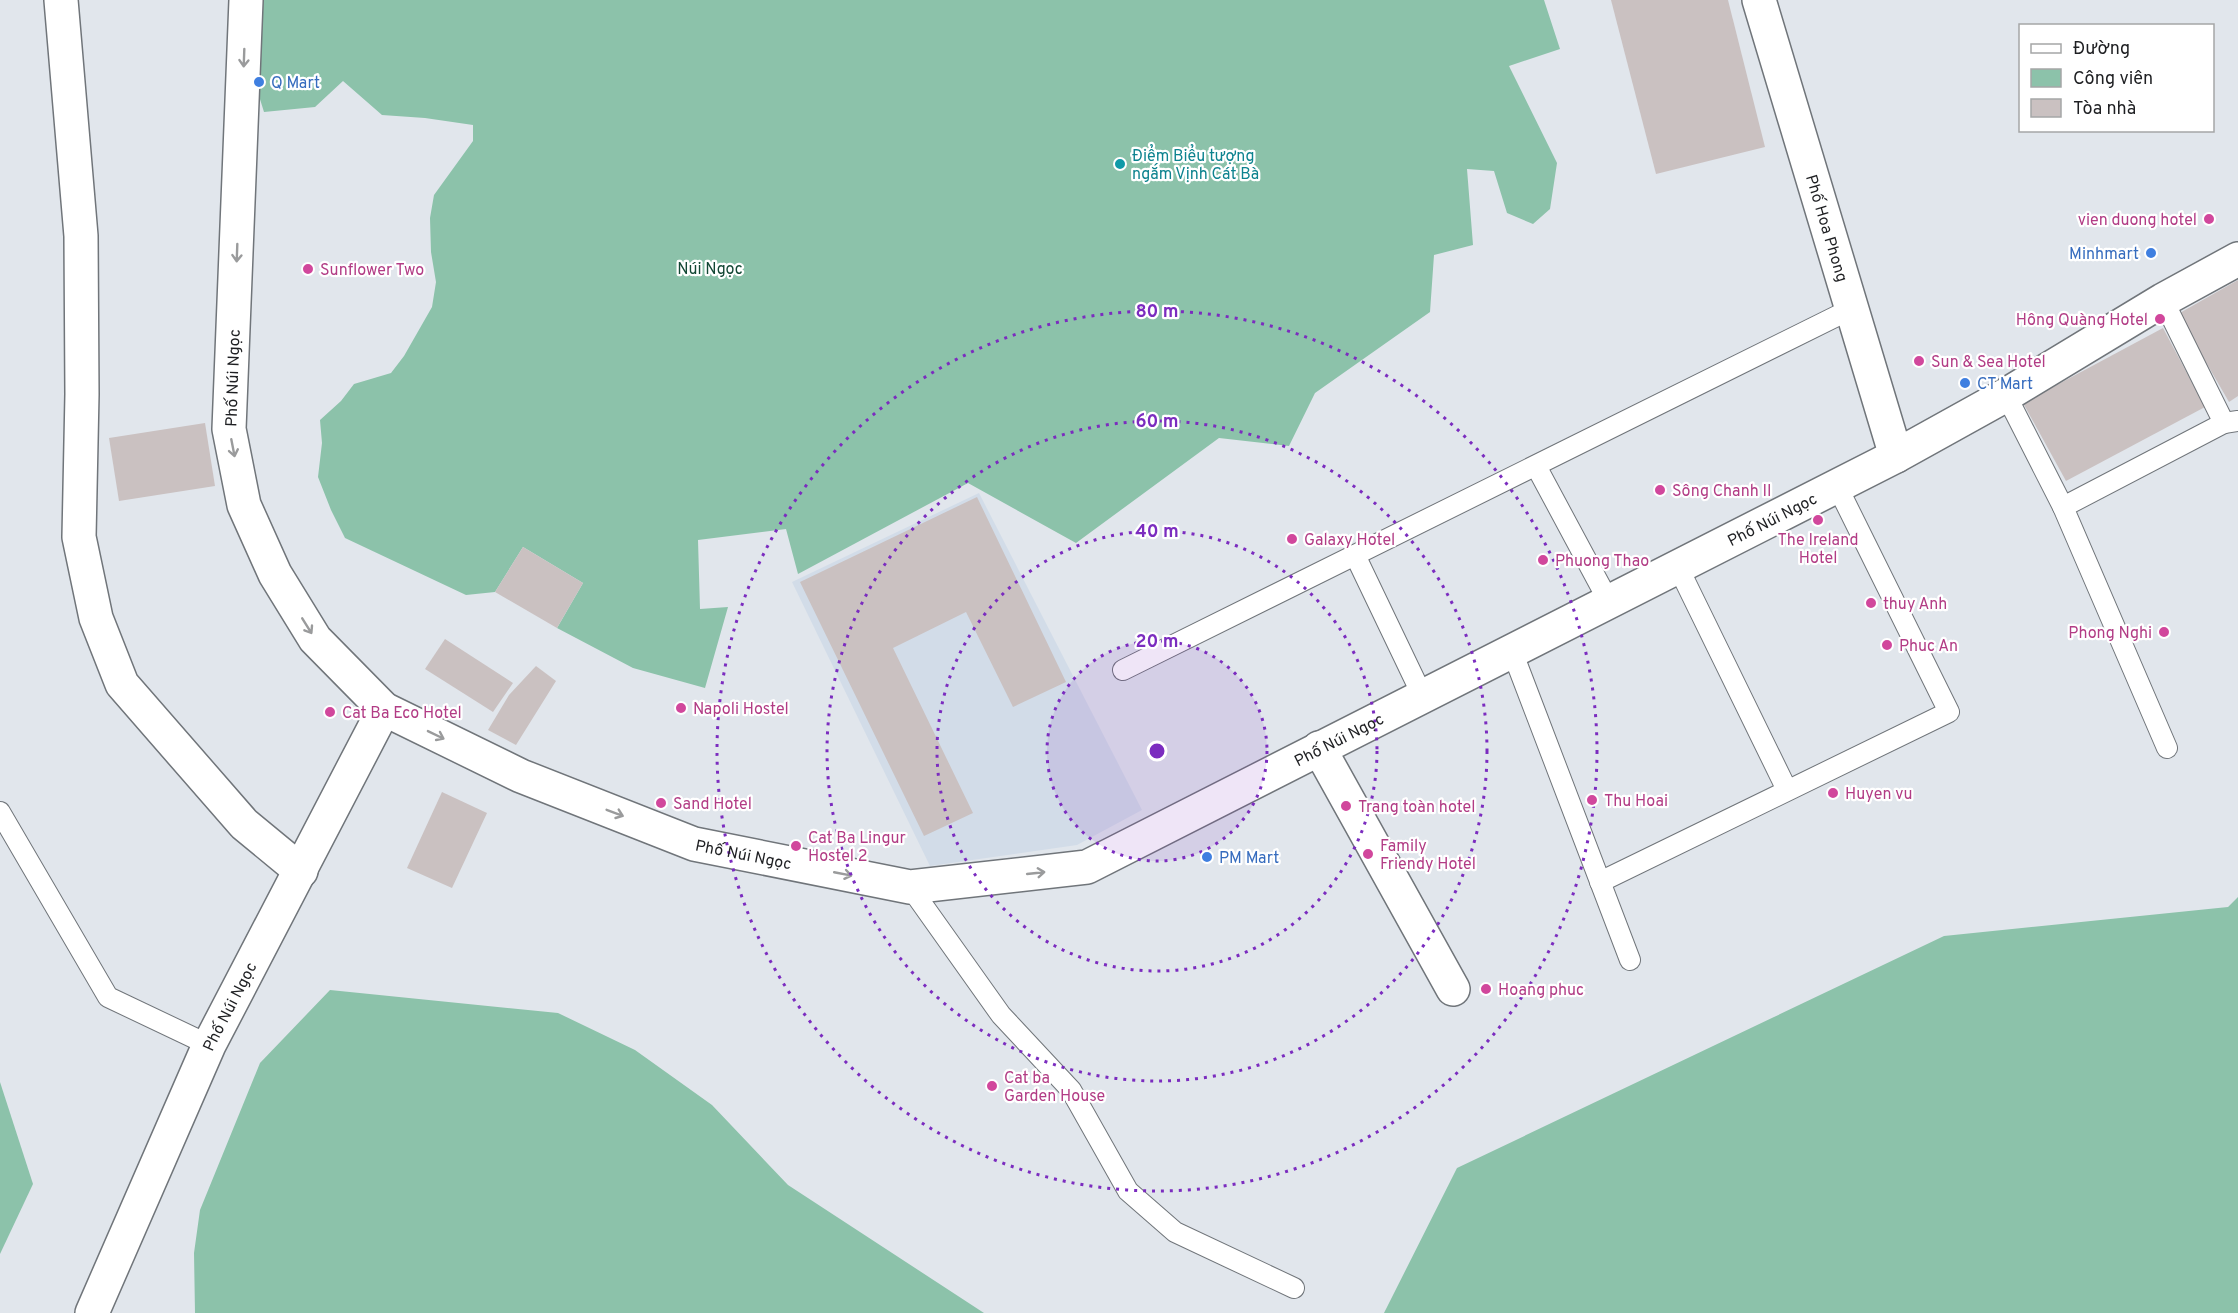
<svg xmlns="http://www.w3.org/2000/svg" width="2238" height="1313" font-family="Overpass,sans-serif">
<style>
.built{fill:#d2dce8}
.green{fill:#8cc2aa}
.building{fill:#cac1c1}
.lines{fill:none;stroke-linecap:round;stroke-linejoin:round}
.service-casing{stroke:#70757a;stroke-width:22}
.minor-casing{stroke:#70757a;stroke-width:36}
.service{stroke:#fff;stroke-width:20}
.minor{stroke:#fff;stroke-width:33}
.oneway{stroke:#9a9b9c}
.ring{fill:none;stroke:#7b2cbf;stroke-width:3;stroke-dasharray:3 6}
.shop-dot{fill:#3f7fe0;stroke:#fff;stroke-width:2}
.culture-dot{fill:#0f9aa8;stroke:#fff;stroke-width:2}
.hotel-dot{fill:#d1479c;stroke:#fff;stroke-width:2}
.labels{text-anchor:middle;stroke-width:4.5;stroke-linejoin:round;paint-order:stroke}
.shop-label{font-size:16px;fill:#366cbe;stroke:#fff;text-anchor:start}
.culture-label{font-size:16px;fill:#0d838f;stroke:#fff;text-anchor:start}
.hotel-label{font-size:16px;fill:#b23c85;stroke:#fff;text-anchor:start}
.street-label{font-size:16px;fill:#1f2023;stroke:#fff}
.park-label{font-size:16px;fill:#124734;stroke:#fff}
.centre{fill:#7b2cbf;stroke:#fff;stroke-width:3}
.ring-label{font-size:18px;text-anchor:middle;font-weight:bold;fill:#7b2cbf;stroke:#fff;stroke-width:4.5;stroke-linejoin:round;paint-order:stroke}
</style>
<rect width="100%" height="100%" fill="#e1e6ec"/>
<path class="built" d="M979,493L1142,810L1077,845L930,866L792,582Z"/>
<g class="green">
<path d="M258,0H1544L1560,49L1509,66L1557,163L1550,209L1533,224L1507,213L1494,171L1467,169L1473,245L1434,255L1430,312L1315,393L1289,446L1219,438L1076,543L968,483L798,574L786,529L698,540L700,609L728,607L705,688L633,668L557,628L583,583L523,547L495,592L466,595L345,538L331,510L318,477L322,443L320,420L341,401L354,384L391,373L404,356L432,307L436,282L431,252L430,218L434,195L473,141V125L425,118L382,115L343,81L315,107L264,112L254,80Z"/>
<path d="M2238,897V1313H1384L1457,1168L1944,936L2228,907Z"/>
<path d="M330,990L558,1013L635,1050L712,1105L788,1185L984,1313H195L194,1253L200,1210L260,1063Z"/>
<path d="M0,1082L33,1184L0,1254Z"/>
</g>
<g class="building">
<path d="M1611,0H1728L1765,147L1656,174Z"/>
<path d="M2238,280V396L2229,402L2178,314Z"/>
<path d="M2163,328L2205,407L2066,481L2023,403Z"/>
<path d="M205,423L215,486L119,501L109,438Z"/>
<path d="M977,497L1066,682L1013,707L966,612L893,648L973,813L924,836L800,582Z"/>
<path d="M523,547L583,583L557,628L495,592Z"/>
<path d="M445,639L513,683L493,712L425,669Z"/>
<path d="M536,666L556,681L516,745L488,730L509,695Z"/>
<path d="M442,792L487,813L452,888L407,868Z"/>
</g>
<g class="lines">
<g class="service-casing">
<g id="service">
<path d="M2163,300L2224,423L2238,421"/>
<path d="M2006,395L2063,507L2167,748"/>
<path d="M1536,466L1609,602"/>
<path d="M2063,507L2224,423"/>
<path d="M1355,555L1423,697"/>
<path d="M1678,567L1787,790"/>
<path d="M1512,651L1630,960"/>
<path d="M1123,670L1851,309"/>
<path d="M0,812L108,997L209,1045"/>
<path d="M1600,882L1949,712L1837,486"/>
<path d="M910,887L1001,1015L1071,1090L1128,1191L1175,1232L1294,1288"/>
</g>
</g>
<g class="minor-casing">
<g id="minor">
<path d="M61,0L81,236L82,394L79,537L96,618L122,684L244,824L301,871"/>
<path id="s1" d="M246,0L229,429L244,505L275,574L315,639L384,709L521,776L694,844L910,887L1087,867L1896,456L2006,395L2163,300L2238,259"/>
<path id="s2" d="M1759,0L1896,456"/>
<path d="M1319,748L1453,989"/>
<path id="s3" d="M92,1313L209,1045L384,709"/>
</g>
</g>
<use href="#service" class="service"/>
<use href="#minor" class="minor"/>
</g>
<defs><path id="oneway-shaft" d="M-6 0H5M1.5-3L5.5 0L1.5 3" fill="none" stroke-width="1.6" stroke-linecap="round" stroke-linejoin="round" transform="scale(1.5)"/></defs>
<g class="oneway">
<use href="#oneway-shaft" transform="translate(244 58) rotate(92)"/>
<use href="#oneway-shaft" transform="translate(237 253) rotate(92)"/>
<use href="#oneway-shaft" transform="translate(233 448) rotate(79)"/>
<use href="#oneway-shaft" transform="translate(307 626) rotate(58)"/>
<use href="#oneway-shaft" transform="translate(436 735) rotate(26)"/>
<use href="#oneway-shaft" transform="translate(615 813) rotate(21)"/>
<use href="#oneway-shaft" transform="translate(1036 873) rotate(-6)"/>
<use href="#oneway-shaft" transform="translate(843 874) rotate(11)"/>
</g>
<circle cx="1157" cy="751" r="110" fill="#7b2cbf" fill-opacity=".12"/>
<g class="ring">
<circle cx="1157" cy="751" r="110"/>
<circle cx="1157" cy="751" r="220"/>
<circle cx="1157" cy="751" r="330"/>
<circle cx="1157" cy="751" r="440"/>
</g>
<g class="shop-dot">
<circle cx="259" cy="82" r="6"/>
<circle cx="2151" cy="253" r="6"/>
<circle cx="1965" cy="383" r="6"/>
<circle cx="1207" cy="857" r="6"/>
</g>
<circle class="culture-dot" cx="1120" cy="164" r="6"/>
<g class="hotel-dot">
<circle cx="2209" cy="219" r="6"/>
<circle cx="308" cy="269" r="6"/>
<circle cx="2160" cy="319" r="6"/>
<circle cx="1919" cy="361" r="6"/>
<circle cx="1660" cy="490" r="6"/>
<circle cx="1818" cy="520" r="6"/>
<circle cx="1292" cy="539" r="6"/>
<circle cx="1543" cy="560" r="6"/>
<circle cx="1871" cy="603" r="6"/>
<circle cx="2164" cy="632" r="6"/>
<circle cx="1887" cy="645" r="6"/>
<circle cx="681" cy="708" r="6"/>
<circle cx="330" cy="712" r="6"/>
<circle cx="1833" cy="793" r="6"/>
<circle cx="1592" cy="800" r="6"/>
<circle cx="661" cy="803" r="6"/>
<circle cx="1346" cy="806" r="6"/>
<circle cx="796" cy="846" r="6"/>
<circle cx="1368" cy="854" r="6"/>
<circle cx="1486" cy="989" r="6"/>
<circle cx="992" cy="1086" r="6"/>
</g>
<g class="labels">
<g class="shop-label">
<text x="271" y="88">Q Mart</text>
<text x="2139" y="259" text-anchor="end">Minhmart</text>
<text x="1977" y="389">CT Mart</text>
<text x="1219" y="863">PM Mart</text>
</g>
<g class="culture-label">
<text x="1132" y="161">Điểm Biểu tượng<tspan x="1132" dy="18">ngắm Vịnh Cát Bà</tspan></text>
</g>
<g class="hotel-label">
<text x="2197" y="225" text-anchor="end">vien duong hotel</text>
<text x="320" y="275">Sunflower Two</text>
<text x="2148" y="325" text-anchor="end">Hông Quàng Hotel</text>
<text x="1931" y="367">Sun &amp; Sea Hotel</text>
<text x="1672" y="496">Sông Chanh II</text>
<text x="1304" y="545">Galaxy Hotel</text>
<text x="1818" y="545" text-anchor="middle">The Ireland<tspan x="1818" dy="18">Hotel</tspan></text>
<text x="1555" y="566">Phuong Thao</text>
<text x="1883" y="609">thuy Anh</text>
<text x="2152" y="638" text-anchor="end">Phong Nghi</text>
<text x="1899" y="651">Phuc An</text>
<text x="693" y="714">Napoli Hostel</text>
<text x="342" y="718">Cat Ba Eco Hotel</text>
<text x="1845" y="799">Huyen vu</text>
<text x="1604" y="806">Thu Hoai</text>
<text x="673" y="809">Sand Hotel</text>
<text x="1358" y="812">Trang toàn hotel</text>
<text x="808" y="843">Cat Ba Lingur<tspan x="808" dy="18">Hostel 2</tspan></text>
<text x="1380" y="851">Family<tspan x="1380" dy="18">Friendy Hotel</tspan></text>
<text x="1498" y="995">Hoang phuc</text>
<text x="1004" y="1083">Cat ba<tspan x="1004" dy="18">Garden House</tspan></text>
</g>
<g class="street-label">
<text dy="6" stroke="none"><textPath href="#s2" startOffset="238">Phố Hoa Phong</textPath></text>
<text transform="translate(232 378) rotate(-88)" y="6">Phố Núi Ngọc</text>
<text dy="6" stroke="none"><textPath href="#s1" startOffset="2262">Phố Núi Ngọc</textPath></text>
<text dy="6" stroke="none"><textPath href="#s1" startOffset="1776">Phố Núi Ngọc</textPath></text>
<text dy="6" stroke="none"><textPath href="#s1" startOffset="1146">Phố Núi Ngọc</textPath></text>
<text dy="6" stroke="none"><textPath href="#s3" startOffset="336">Phố Núi Ngọc</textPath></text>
</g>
<g class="park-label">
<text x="710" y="274">Núi Ngọc</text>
</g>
</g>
<circle cx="1157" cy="751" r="9" class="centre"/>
<g class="ring-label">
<text x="1157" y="317">80 m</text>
<text x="1157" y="427">60 m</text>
<text x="1157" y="537">40 m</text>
<text x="1157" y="647">20 m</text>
</g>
<rect x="2019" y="24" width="195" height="108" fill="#ffffff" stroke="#a5a6a7" stroke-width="1.5"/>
<rect x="2031" y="44" width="30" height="9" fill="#ffffff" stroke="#a5a6a7" stroke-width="1.5"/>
<text x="2073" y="54" font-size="18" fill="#1f2023">Đường</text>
<rect x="2031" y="69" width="30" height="18" fill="#8cc2aa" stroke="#a5a6a7" stroke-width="1.5"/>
<text x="2073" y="84" font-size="18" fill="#1f2023">Công viên</text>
<rect x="2031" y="99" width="30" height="18" fill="#cac1c1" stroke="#a5a6a7" stroke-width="1.5"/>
<text x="2073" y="114" font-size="18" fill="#1f2023">Tòa nhà</text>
</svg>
